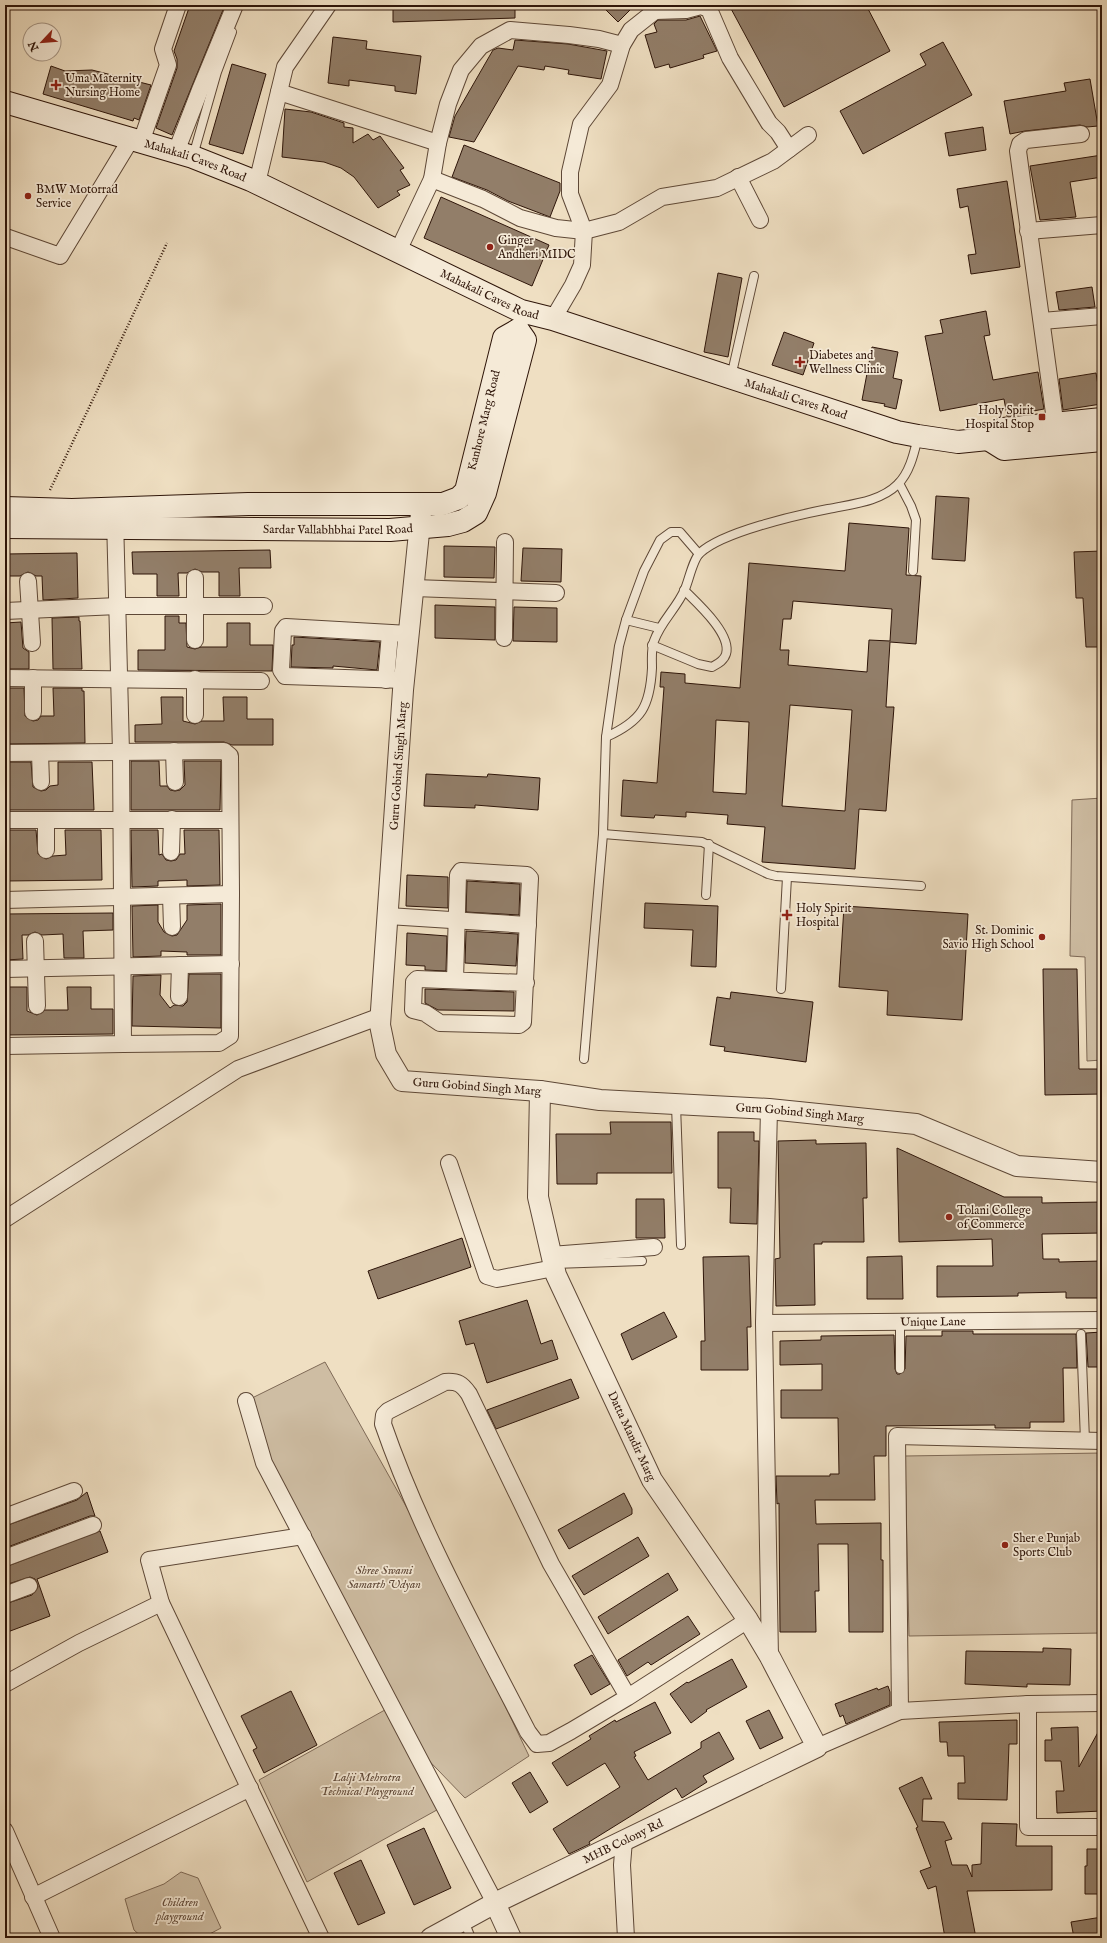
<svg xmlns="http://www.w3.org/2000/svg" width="1107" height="1943" font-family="'IM FELL English',serif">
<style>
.green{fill:#cebda3;stroke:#7e6956}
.building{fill:#927e69;stroke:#2e1509;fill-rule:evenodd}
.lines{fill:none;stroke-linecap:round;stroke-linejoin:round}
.service-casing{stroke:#5e4837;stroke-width:10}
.minor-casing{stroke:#5e4837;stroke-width:18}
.tertiary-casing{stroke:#5e4837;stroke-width:22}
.secondary-casing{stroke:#2e1509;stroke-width:24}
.path{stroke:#2e1509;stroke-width:2.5;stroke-dasharray:1 2;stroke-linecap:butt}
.service{stroke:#f5ead7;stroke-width:8}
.minor{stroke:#f5ead7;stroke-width:16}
.tertiary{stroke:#f5ead7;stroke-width:20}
.secondary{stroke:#f5ead7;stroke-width:22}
.poi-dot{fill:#8f2418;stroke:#f5ead7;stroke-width:1.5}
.labels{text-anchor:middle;stroke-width:3.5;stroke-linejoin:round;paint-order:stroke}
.poi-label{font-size:12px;fill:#2e1509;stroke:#f5ead7;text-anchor:start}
.street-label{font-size:12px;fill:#2e1509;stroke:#f5ead7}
.park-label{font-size:12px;font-style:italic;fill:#5e4737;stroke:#f5ead7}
</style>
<rect width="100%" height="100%" fill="#efdfc2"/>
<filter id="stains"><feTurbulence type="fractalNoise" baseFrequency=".005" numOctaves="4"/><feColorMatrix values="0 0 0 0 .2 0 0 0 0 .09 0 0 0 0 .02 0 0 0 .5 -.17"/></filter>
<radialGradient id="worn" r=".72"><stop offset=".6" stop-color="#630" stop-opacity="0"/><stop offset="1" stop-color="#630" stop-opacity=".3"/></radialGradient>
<g class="green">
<path d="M1102,798V1060L1087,1061L1085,957L1070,956L1072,800Z"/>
<path d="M325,1362L430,1549L529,1756L465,1798L411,1742L444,1806L307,1882L259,1780L392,1706L282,1488L246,1401Z"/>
<path d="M1102,1453V1633L909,1636L905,1456Z"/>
<path d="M181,1872L198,1878L221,1928L202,1938H143L134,1930L125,1899L164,1884Z"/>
</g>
<g class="building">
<path d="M190,5H225L172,135L156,128L177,68V59L174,51Z"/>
<path d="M393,5H515V18L393,22Z"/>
<path d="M601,5H635L618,22Z"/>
<path d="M729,5H866L890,51L784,107Z"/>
<path d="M700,16L717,51L703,55L704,58L670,68L669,64L655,68L645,35L657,32L654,24L658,20H686Z"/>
<path d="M333,37L367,41L366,49L421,56L416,94L395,91V86L349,80V86L328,83Z"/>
<path d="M515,40L568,44L607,51L601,79L568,74L569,70L545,66L544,70L518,66L474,142L449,137L455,116L493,50L498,48L513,50Z"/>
<path d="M943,42L972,95L863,154L840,111L926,65L920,54Z"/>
<path d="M232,64L266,74L243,154L209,144Z"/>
<path d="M51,66L65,71L92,70L151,85L139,120L134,118L133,121L43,94Z"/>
<path d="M1090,79L1098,126L1087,127L1080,125L1025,131L1010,134L1004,101L1066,91L1064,83Z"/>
<path d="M285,109L311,112L344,123V127L353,128V143L368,134L373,140L380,136L404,168L400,170L410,185L397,191L400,195L378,208L354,177L341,168L324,162L282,157Z"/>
<path d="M983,127L986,150L949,156L945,133Z"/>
<path d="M464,145L560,183V191L550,217L508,201L487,190L452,177Z"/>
<path d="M1102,155V177L1070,182L1076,217L1040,220L1030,166Z"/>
<path d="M1007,181L1020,267L971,274L968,255L976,254L968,206L960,208L957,189Z"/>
<path d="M441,197L549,245L532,286L424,238Z"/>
<path d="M718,273L742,278L728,357L704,352Z"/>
<path d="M1092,287L1095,307L1059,310L1056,292Z"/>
<path d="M986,311L990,335L984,336L993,380L1038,372L1044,409L1007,416L1004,399L940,411L925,336L943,333L940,320Z"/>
<path d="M784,332L814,343L803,375L772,365Z"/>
<path d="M872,347L898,352L893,378L902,380L896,409L884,406L885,404L862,400Z"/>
<path d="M1096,373L1101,404L1063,410L1059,379Z"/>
<path d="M936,496L969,498L965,561L932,559Z"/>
<path d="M849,523L909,528L906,575L921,576L916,644L890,642L886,707H894L886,811L859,809L855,869L762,862L765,827L727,824L728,815L686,812V817L655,815L654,818L621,816L623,780L657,783L664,687H660L661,672L685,674V683L740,688L749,563L845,571ZM793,601L892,609L890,641L869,640L867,672L788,665L789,650H780L783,619H791ZM790,705L852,710L845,811L782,806ZM716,720L749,722L746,794L713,792Z"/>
<path d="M444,546L495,547L494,578L444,577Z"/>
<path d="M523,548L562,549L561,582L521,581Z"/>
<path d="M270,550L271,568H239L240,596H219V572H202L195,569L187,573H178L179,596H157V574H133L132,552Z"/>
<path d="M1102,551V647H1086L1083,598H1076L1074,552Z"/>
<path d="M77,553L78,598L43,600L42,576H36L28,572L20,576H5V554Z"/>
<path d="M435,605L495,607V640L435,638Z"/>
<path d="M514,607L557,608V642L513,641Z"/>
<path d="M165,616H179V623H186L187,647L195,649L201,647H227V623H250V645H273L272,671L138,670V650H165Z"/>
<path d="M79,617V621H80L82,669H53L52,618Z"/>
<path d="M21,622L23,648L29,652V669H5V623Z"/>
<path d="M294,637L380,642L377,670L333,666V668L291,667L292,645H294Z"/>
<path d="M5,688H24L25,716L33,721L38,720L41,716H54L53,688H82V691H84L85,743L5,744Z"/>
<path d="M161,697H183V721L195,724L202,721H224L223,697H247V719H273V745H232L224,742H135V725L162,724Z"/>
<path d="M131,761H159L160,786H167L170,790L175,791L180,790L185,785L184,761H221L220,810H131Z"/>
<path d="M5,762H31L33,787L41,791L46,790L50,786L58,785V762H92L94,810H5Z"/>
<path d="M426,774L487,777L488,774L540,778L538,810L475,805V808L424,806Z"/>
<path d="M5,830H36L38,854L46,859L53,856L66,855L65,830H101L102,880L5,881Z"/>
<path d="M131,830H158L159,855L162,854L166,860L171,861L176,860L180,854H185L184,830H219L220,885L187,886V880L158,881V886L132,887Z"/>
<path d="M407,875L448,877V908L406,906Z"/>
<path d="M467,881L520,884L519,915L466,912Z"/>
<path d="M645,903L718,906L716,967L691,966L693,930L644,928Z"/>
<path d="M221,904V955H187V952L161,951V956L133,957L132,906L158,905V922L164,932L172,936L177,935L187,920V905Z"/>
<path d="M844,906L968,914L962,1020L887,1015L888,991L839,987Z"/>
<path d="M113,913V930L83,931L84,958H64L63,934L42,935L35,932L28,935H22L23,959L5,960V914Z"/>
<path d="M466,931L518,934L516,966L465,963Z"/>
<path d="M407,933L447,936L446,971L425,970V966L406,965Z"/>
<path d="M1043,969H1077L1079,1069H1102V1094L1045,1095Z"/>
<path d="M189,974H221V1028L132,1026L133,976L161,975L160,995L170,1008L174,1005L183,1006L187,1002Z"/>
<path d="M5,987H27V1011L37,1015L45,1010H68L67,987H91V1009H113V1034L5,1035Z"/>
<path d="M425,989L514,992V1011L438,1010L425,1003Z"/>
<path d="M731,992L813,1002L806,1062L724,1051L725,1047L710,1045L717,997L730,999Z"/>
<path d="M610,1122H671L672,1173H597V1184H557L556,1134H611Z"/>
<path d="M718,1132H754V1141H759L757,1224L730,1223L731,1188H718Z"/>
<path d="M816,1140V1144L866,1143L867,1198H863L864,1242H822V1244H814L815,1305L776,1306L775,1259L780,1258L778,1141Z"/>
<path d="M897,1148L1004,1197H1042V1203L1102,1202V1233L1042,1234L1043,1259H1059V1262L1102,1261V1298H1066V1292L1018,1293V1296L937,1297V1266H993L992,1239L899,1242Z"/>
<path d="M636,1199H664L665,1238H636Z"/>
<path d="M462,1238L471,1267L378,1299L368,1271Z"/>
<path d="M749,1256L751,1327H747L748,1370H701V1341H705L703,1257Z"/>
<path d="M902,1256L903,1299H867V1257Z"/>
<path d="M527,1300L541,1344L552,1340L558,1359L487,1383L474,1343L466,1345L459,1321Z"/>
<path d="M664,1312L677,1337L632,1360L621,1334Z"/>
<path d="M942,1331H973V1334H1076L1077,1368H1063L1064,1422H1030V1428H995V1425L886,1426V1456H874L875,1500H815L816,1524L881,1523V1560H883V1632H849L848,1544H818L819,1591H815L816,1632H780L779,1503L777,1504L776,1476H830V1474H839L838,1418H781V1390H822V1364L780,1365V1341L821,1340V1336L894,1335L895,1369L897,1374H900L905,1369L906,1336H942Z"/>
<path d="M1102,1332V1367H1088L1086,1333Z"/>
<path d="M571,1379L579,1398L496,1429L487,1410Z"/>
<path d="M87,1492L95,1516H90L5,1548V1526L77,1500Z"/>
<path d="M624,1493L632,1509V1514L569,1549L558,1530Z"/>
<path d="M100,1531L108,1552L37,1579L50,1616L5,1633V1604L32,1595L38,1587L35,1579L30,1577L5,1585V1567Z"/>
<path d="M638,1537L649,1556L584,1595L572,1576Z"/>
<path d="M668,1573L678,1590L608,1634L598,1617Z"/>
<path d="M688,1616L700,1634L651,1665L648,1662L627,1676L618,1660Z"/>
<path d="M1043,1648L1071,1649L1070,1685L1027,1684V1687L965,1684L966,1651L1043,1652Z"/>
<path d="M592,1655L610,1684L591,1695L574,1665Z"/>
<path d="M732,1659L747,1687L706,1710L707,1711L691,1723L670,1694L687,1682L688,1683Z"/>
<path d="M888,1686L890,1692V1705L846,1724L843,1715L840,1717L835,1704L877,1688L878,1690Z"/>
<path d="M291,1691L317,1745L264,1773L253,1750L257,1748L241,1716Z"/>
<path d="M655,1702L671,1733L634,1752L636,1756L634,1757L648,1780L701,1748V1742L719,1732L734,1759L703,1776L707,1782L682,1798L676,1788L589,1842L590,1844L569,1854L553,1829L620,1787L605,1763L567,1786L552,1763L591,1739L589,1736L615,1720L616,1722Z"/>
<path d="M769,1710L783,1738L760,1749L746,1721Z"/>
<path d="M1017,1720V1744H1009L1007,1800L958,1799V1783H965L964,1756H948L947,1742H940L939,1722Z"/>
<path d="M1102,1725V1811L1057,1813L1056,1791H1064L1061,1761H1045V1740H1052L1051,1728L1078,1727L1079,1767Z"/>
<path d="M530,1772L548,1802L530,1813L512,1783Z"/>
<path d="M922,1777L932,1799H923L922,1821L944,1822L952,1839L945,1841L952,1865H967L972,1877V1865L981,1864L982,1823L1017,1824L1016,1846H1052V1890L967,1891L976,1938H945L936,1886L928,1889L920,1871L931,1867L916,1828L918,1827L899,1788Z"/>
<path d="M424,1828L451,1888L414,1905L387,1845Z"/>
<path d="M1087,1849H1102V1894H1085V1866H1087Z"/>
<path d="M361,1860L385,1913L358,1925L334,1873Z"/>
<path d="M1102,1917V1938H1074L1071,1922Z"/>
</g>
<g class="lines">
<g class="service-casing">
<g id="service">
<path d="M193,156L217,72L232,32"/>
<path d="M731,377L754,276"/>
<path d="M899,483L911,506L916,520L913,571"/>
<path d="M659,628L626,620L644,571L660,540L671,532H680L699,554"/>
<path d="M652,645L698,664L712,667C717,664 724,661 726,654C732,634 697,603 684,590"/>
<path d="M606,737L619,646L626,620"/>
<path d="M603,834L702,842L768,874L776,876L921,886"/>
<path d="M706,895L709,844"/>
<path d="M781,989L787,877"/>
<path d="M584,1059L603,834L606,737C642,721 650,706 652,668C652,659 651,649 654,641C661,621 677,608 685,589C689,580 693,559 700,553C722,532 797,515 828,509C852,504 880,502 898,484C910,472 914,453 918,437"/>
<path d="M676,1105L681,1245"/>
<path d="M554,1264L642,1261"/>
<path d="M1081,1334L1085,1441"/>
<path d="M900,1369V1322"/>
<path d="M464,1921L471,1938"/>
</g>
</g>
<g class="minor-casing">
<g id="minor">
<path d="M655,11L686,10L701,6L709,9L730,58L769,123L778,132L789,149"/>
<path d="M279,92L438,143"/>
<path d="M141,142L168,65L163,49L178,5"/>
<path d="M176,152L200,90L235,5"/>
<path d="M738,177L760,220"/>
<path d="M432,179L483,199L520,218L556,228L584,231L619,222L662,197L717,188L773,161L808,135"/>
<path d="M257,183L285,67L328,5"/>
<path d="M1028,231L1102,225"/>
<path d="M6,237L60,256L131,139"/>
<path d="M398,251L432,179L438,143L448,104L461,70L481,46L510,30L569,35L599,39L622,45"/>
<path d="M553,319L573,285L582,265L584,231L570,194V172L581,124L610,85L622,45L631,30L655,11L660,5"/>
<path d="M1042,321L1102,316"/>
<path d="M1057,435L1018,151L1020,144L1026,140L1081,134"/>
<path d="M195,578V640"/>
<path d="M28,581L32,643"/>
<path d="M414,588L556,593"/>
<path d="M5,611L118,606H264"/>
<path d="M504,638L505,542"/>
<path d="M5,678L261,681"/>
<path d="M386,680L390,633"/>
<path d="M404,680L285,676L281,670L283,631L286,627L409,634"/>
<path d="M33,712V678"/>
<path d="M195,715V679"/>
<path d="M174,751L175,782"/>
<path d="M5,753L224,751L230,756L231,894L230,1036L219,1043L123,1044"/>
<path d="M40,753L41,782"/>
<path d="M5,820H230"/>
<path d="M46,850V820"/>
<path d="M171,852L172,819"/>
<path d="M171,896L172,927"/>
<path d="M5,900L231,894"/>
<path d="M388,916L528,925"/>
<path d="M35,941L37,1006"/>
<path d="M5,969L231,964"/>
<path d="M455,980L458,875L461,871L527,875L530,878L523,1022L519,1025L440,1023L425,1013L413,1010L414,982L417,979L526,983"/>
<path d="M179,997L180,965"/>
<path d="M5,1046L123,1044L121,752L115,518"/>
<path d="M769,1109L764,1323L770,1657"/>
<path d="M449,1163L487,1276L497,1279L554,1268"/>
<path d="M5,1219L238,1069L381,1016"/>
<path d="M551,1255L654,1247"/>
<path id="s1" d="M764,1323L1102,1320"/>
<path d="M246,1401L264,1463L495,1903"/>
<path d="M5,1517L74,1491"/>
<path d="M303,1536L149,1560L161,1603L321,1938"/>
<path d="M5,1558L93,1525"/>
<path d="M5,1595L29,1586"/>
<path d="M5,1684L79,1643L161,1603"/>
<path d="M628,1697L551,1564L469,1394C462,1384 458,1381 445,1382L388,1411L384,1415L383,1424C420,1531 476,1631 528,1732L537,1744L549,1743L571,1731L628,1697L748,1620"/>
<path d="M1028,1704V1827H1102"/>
<path d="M900,1711L897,1436L1102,1441"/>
<path d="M817,1747L900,1711L1028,1704L1102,1703"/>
<path d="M5,1831L52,1938"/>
<path d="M624,1840L622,1865L626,1938"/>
<path d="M33,1897L250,1788"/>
</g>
</g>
<g class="tertiary-casing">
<g id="tertiary">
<path id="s2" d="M421,513L403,690L380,1025L386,1054L402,1081L540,1091L600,1100L769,1109L916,1124L1017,1166L1102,1172"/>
<path d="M495,1903L511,1938"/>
<path id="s3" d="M431,1938L495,1903L817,1747L770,1657L748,1620L652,1480L556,1275L538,1197L540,1091"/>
</g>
</g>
<g class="secondary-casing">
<g id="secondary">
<path id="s4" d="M5,102L193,157L251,180L521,311L553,319L897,432L918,436L958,442L988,439L1003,429L1102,419"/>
<path d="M988,439L1004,449L1102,440"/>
<path id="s5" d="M5,508L72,510L248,504H443L459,498L466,491L504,338L518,330"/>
<path id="s6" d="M5,527L390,530L448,525L463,521L476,513L485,493L525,340L518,330"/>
</g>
</g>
<path class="path" d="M50,490L167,243"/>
<use href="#service" class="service"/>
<use href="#minor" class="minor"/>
<use href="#tertiary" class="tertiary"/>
<use href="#secondary" class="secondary"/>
</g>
<g class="poi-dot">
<path d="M54 79h4v4h4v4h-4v4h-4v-4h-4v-4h4z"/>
<circle cx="28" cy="196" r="4"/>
<circle cx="490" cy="247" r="4"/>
<path d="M798 356h4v4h4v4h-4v4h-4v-4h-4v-4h4z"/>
<rect x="1038" y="413" width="8" height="8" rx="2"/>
<path d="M785 909h4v4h4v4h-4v4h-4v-4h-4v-4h4z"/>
<circle cx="1042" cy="937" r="4"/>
<circle cx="949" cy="1217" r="4"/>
<circle cx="1005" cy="1545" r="4"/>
</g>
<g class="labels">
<g class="poi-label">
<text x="65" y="82">Uma Maternity<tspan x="65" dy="14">Nursing Home</tspan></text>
<text x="36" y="193">BMW Motorrad<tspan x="36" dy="14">Service</tspan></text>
<text x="498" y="244">Ginger<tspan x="498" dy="14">Andheri MIDC</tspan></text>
<text x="809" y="359">Diabetes and<tspan x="809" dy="14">Wellness Clinic</tspan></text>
<text x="1034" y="414" text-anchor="end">Holy Spirit<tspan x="1034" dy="14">Hospital Stop</tspan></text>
<text x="796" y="912">Holy Spirit<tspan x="796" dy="14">Hospital</tspan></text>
<text x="1034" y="934" text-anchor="end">St. Dominic<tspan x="1034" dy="14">Savio High School</tspan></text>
<text x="957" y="1214">Tolani College<tspan x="957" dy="14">of Commerce</tspan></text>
<text x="1013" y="1542">Sher e Punjab<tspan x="1013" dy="14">Sports Club</tspan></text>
</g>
<g class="street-label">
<text dy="4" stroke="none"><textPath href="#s4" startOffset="199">Mahakali Caves Road</textPath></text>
<text dy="4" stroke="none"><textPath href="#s4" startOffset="523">Mahakali Caves Road</textPath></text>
<text dy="4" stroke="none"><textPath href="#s4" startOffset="847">Mahakali Caves Road</textPath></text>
<text dy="4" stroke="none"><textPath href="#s5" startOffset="538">Kanhore Marg Road</textPath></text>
<text dy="4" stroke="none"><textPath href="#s6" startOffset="333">Sardar Vallabhbhai Patel Road</textPath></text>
<text transform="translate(398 766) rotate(-86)" y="4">Guru Gobind Singh Marg</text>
<text dy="4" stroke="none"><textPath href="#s2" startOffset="650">Guru Gobind Singh Marg</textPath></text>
<text dy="4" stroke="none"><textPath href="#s2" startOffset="974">Guru Gobind Singh Marg</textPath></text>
<text dy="4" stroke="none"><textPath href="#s1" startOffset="169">Unique Lane</textPath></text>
<text transform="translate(632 1436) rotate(65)" y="4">Datta Mandir Marg</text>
<text dy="4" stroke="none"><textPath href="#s3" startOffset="215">MHB Colony Rd</textPath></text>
</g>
<g class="park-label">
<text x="384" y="1574">Shree Swami<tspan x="384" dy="14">Samarth Udyan</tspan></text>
<text x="367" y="1781">Lalji Mehrotra<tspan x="367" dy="14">Technical Playground</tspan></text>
<text x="180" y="1906">Children<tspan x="180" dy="14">playground</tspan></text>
</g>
</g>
<rect width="1107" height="1943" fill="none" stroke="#efdfc2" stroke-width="20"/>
<rect x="6" y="6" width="1095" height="1931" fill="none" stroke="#2e1509" stroke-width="2"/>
<rect x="10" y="10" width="1087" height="1923" fill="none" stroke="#2e1509"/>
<g transform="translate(42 42) rotate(244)"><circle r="19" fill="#f5ead7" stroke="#a59585"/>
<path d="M0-3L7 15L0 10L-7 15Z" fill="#8f2418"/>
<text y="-6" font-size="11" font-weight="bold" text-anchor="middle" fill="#2e1509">N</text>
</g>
<rect width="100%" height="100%" filter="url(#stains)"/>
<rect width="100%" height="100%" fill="url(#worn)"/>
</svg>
